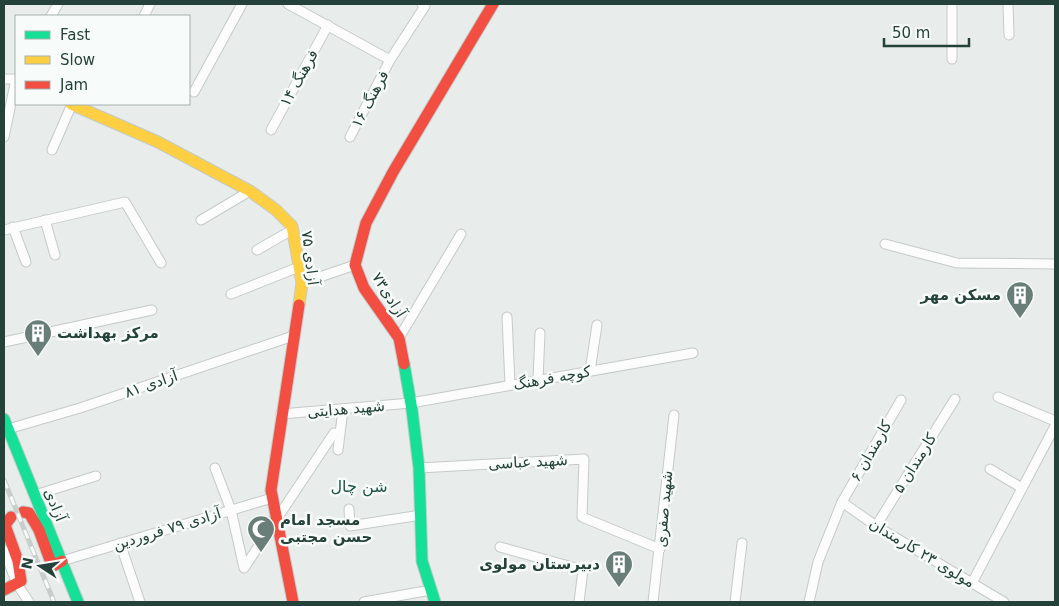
<svg xmlns="http://www.w3.org/2000/svg" width="1059" height="606" font-family="'DejaVu Sans',Vazirmatn,sans-serif">
<style>
.lines{fill:none;stroke-linecap:round;stroke-linejoin:round}
.street-casing{stroke:#c5cac8;stroke-width:11}
.fast-casing{stroke:#c3cbc8;stroke-width:13}
.slow-casing{stroke:#c3cbc8;stroke-width:13}
.jam-casing{stroke:#c3cbc8;stroke-width:13}
.street{stroke:#fcfcfc;stroke-width:9}
.fast{stroke:#16e098;stroke-width:11}
.slow{stroke:#ffcf43;stroke-width:11}
.jam{stroke:#f24e42;stroke-width:11}
.rail-casing{stroke:#c9cdcc;stroke-width:5}
.rail{stroke:#f7fbf9;stroke-width:3;stroke-dasharray:9;stroke-linecap:butt}
.labels{text-anchor:middle;stroke-width:5;stroke-linejoin:round;paint-order:stroke}
.street-label{font-size:15px;fill:#24423a;stroke:#f7fbf9}
.poi-label{font-size:15px;font-weight:bold;fill:#24423a;stroke:#f7fbf9;text-anchor:end}
.neighbourhood-label{font-size:16px;fill:#1f5548;stroke:#f7fbf9}
</style>
<rect width="100%" height="100%" fill="#e8edeb"/>
<g class="lines">
<g class="street-casing">
<g id="street">
<path d="M288,4L390,60"/>
<path d="M952,4V59"/>
<path d="M1008,4L1009,35"/>
<path d="M51,16L58,4"/>
<path d="M144,16L150,4"/>
<path d="M4,79H16"/>
<path d="M194,92L242,4"/>
<path d="M271,130L328,25"/>
<path d="M4,137L16,79"/>
<path d="M350,137L390,60L425,6L422,4"/>
<path d="M52,150L72,104"/>
<path d="M45,220L55,255"/>
<path d="M201,220L250,191"/>
<path d="M13,227L26,262"/>
<path d="M4,230L125,202L161,263"/>
<path d="M885,244L957,263L1055,264"/>
<path d="M257,250L292,230"/>
<path d="M302,283L355,265"/>
<path d="M231,294L299,267"/>
<path d="M507,317L510,385"/>
<path d="M399,338L461,234"/>
<path d="M4,342L152,310"/>
<path d="M590,371L597,325"/>
<path d="M538,380L540,333"/>
<path d="M998,397L1055,421"/>
<path d="M281,414L411,403L693,353"/>
<path d="M8,429L80,408L293,336"/>
<path d="M338,450L343,409"/>
<path d="M215,468L231,510L244,568L334,433"/>
<path d="M419,468L584,459L582,517L660,549"/>
<path d="M990,469L1022,488"/>
<path d="M35,495L96,476"/>
<path d="M842,502L876,526L1004,602"/>
<path d="M349,509L350,526L421,515"/>
<path d="M876,526L955,399"/>
<path d="M120,543L140,602"/>
<path d="M500,547L583,570L579,602"/>
<path d="M4,550L17,584L29,602"/>
<path d="M62,561L272,498"/>
<path d="M972,583L1055,426"/>
<path d="M364,602L431,590"/>
<path d="M653,602L674,415"/>
<path d="M735,602L742,543"/>
<path d="M809,602L818,562L842,502L901,400"/>
</g>
</g>
<g class="fast-casing">
<g id="fast">
<path d="M404,364L412,410L419,468L422,561L435,602"/>
<path d="M4,419L78,602"/>
</g>
</g>
<g class="slow-casing">
<path id="slow" d="M71,104L158,142L250,191L276,210L292,226L302,283L299,305"/>
</g>
<g class="jam-casing">
<g id="jam">
<path d="M404,364L399,338L364,288L355,265L366,223L393,172L493,4"/>
<path d="M23,512L29,513L39,530L50,560L55,565L62,561"/>
<path d="M4,590L21,581L18,561L5,525L11,517"/>
<path d="M293,602L271,490L299,305"/>
</g>
</g>
<use href="#street" class="street"/>
<use href="#fast" class="fast"/>
<use href="#slow" class="slow"/>
<use href="#jam" class="jam"/>
<g class="rail-casing">
<path id="rail" d="M4,480L54,602"/>
</g>
<use href="#rail" class="rail"/>
</g>
<defs>
<g id="building-pin" transform="scale(1.4375)"><path d="M0 17L-7.5 6A9.5 9.5 0 1 1 7.5 6Z" fill="#697e78" stroke="#f7fbf9"/><path d="M-4-6H4V6H1V3H-1V6H-4ZM-2.5-4.3h1.7v1.8h-1.7ZM.8-4.3h1.7v1.8H.8ZM-2.5-1h1.7V.8h-1.7ZM.8-1h1.7V.8H.8Z" fill="#fff"/></g>
<g id="mosque-pin" transform="scale(1.4375)"><path d="M0 17L-7.5 6A9.5 9.5 0 1 1 7.5 6Z" fill="#697e78" stroke="#f7fbf9"/><path d="M3.5-4.9A6 6 0 1 0 3.5 4.9A5 5 0 1 1 3.5-4.9Z" fill="#fff"/></g>
</defs>
<g fill-rule="evenodd">
<use href="#building-pin" x="1020" y="295"/>
<use href="#building-pin" x="38" y="333"/>
<use href="#mosque-pin" x="261" y="529"/>
<use href="#building-pin" x="619" y="564"/>
</g>
<g class="labels">
<g class="street-label">
<text transform="translate(299 78) rotate(-61)" y="5">فرهنگ ۱۴</text>
<text transform="translate(370 99) rotate(-62)" y="5">فرهنگ ۱۶</text>
<text transform="translate(310 258) rotate(83)" y="5">آزادی ۷۵</text>
<text transform="translate(389 295) rotate(58)" y="5">آزادی۷۳</text>
<text transform="translate(552 378) rotate(-10)" y="5">کوچه فرهنگ</text>
<text transform="translate(151 384) rotate(-19)" y="5">آزادی ۸۱</text>
<text transform="translate(346 409) rotate(-5)" y="5">شهید هدایتی</text>
<text transform="translate(871 451) rotate(-60)" y="5">کارمندان ۶</text>
<text transform="translate(528 462) rotate(-3)" y="5">شهید عباسی</text>
<text transform="translate(915 463) rotate(-58)" y="5">کارمندان ۵</text>
<text transform="translate(55 505) rotate(68)" y="5">آزادی</text>
<text transform="translate(664 509) rotate(-85)" y="5">شهید صفری</text>
<text transform="translate(167 529) rotate(-17)" y="5">آزادی ۷۹ فروردین</text>
<text transform="translate(922 553) rotate(31)" y="5">مولوی ۲۳ کارمندان</text>
</g>
<g class="poi-label">
<text x="1001" y="300">مسکن مهر</text>
<text x="57" y="338" text-anchor="start">مرکز بهداشت</text>
<text x="280" y="525" text-anchor="start">مسجد امام<tspan x="280" dy="17">حسن مجتبی</tspan></text>
<text x="600" y="569">دبیرستان مولوی</text>
</g>
<g class="neighbourhood-label">
<text x="359" y="492">شن چال</text>
</g>
</g>
<rect width="1059" height="606" fill="none" stroke="#24423a" stroke-width="10"/>
<rect x="15" y="15" width="175" height="90" fill="#f7fbf9" stroke="#a3b1ad"/>
<rect x="25" y="31" width="25" height="8" fill="#16e098" stroke="#a3b1ad"/>
<text x="60" y="40" font-size="15" fill="#24423a">Fast</text>
<rect x="25" y="56" width="25" height="8" fill="#ffcf43" stroke="#a3b1ad"/>
<text x="60" y="65" font-size="15" fill="#24423a">Slow</text>
<rect x="25" y="81" width="25" height="8" fill="#f24e42" stroke="#a3b1ad"/>
<text x="60" y="90" font-size="15" fill="#24423a">Jam</text>
<g transform="translate(40 566) rotate(282)" stroke="#f7fbf9" stroke-width="4" paint-order="stroke">
<path d="M0-4L9 19L0 12L-9 19Z" fill="#24423a"/>
<text y="-8" font-size="14" font-weight="bold" text-anchor="middle" fill="#24423a">N</text>
</g>
<path d="M884 38v8h85v-8" fill="none" stroke="#24423a" stroke-width="2.5"/>
<text x="892" y="38" font-size="15" fill="#24423a" stroke="#f7fbf9" stroke-width="4" paint-order="stroke">50 m</text>
</svg>
